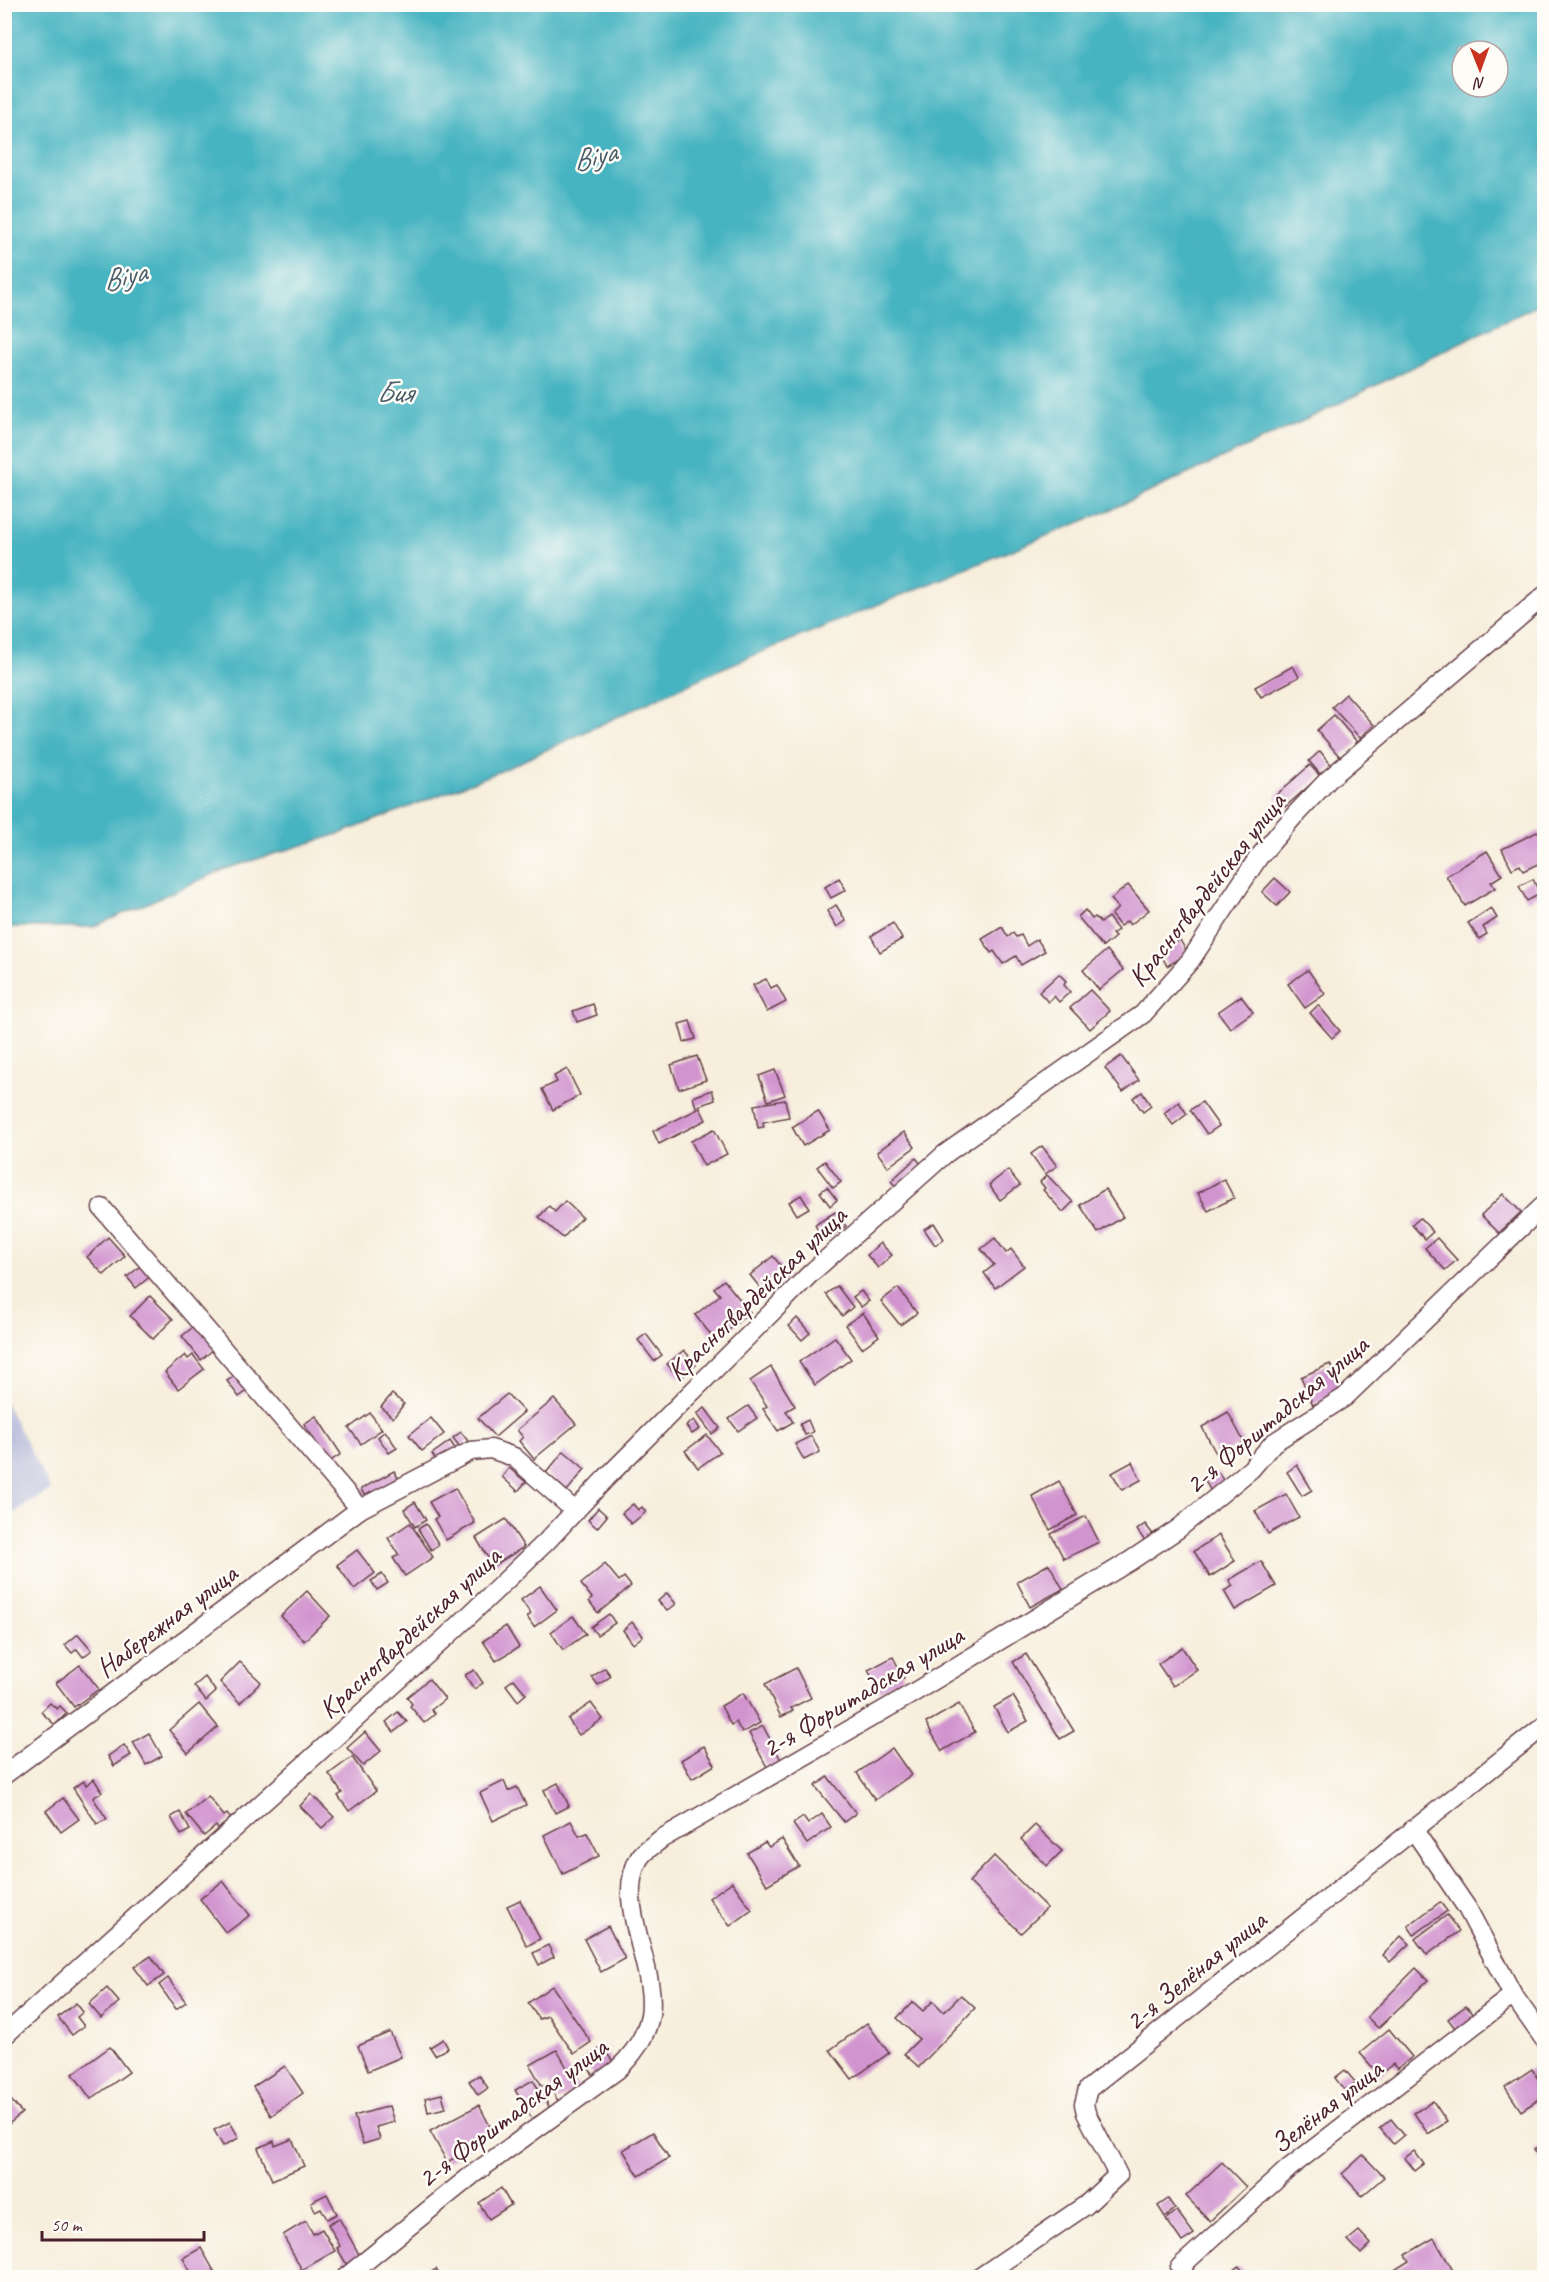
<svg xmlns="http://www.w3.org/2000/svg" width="1549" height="2282" font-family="Caveat,sans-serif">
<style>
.industrial{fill:#c0c2dd}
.water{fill:#46b4c1;stroke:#486a76;stroke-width:1.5;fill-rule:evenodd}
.building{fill:#d194cf}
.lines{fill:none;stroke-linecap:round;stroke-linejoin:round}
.street-casing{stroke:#643e46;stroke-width:21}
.street{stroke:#fff;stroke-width:18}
.labels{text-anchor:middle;stroke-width:5;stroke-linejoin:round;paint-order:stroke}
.street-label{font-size:28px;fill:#4a1f2b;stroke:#fdfcf7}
.water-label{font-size:30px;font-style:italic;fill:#485b67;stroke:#fdfcf7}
</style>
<rect width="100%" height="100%" fill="#fdfcf7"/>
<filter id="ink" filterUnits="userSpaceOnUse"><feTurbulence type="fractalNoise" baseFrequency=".0167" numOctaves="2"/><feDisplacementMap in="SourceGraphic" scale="12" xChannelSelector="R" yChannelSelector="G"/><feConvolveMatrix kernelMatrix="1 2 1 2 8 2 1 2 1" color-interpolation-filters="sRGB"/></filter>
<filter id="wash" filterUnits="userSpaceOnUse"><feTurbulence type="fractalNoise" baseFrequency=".008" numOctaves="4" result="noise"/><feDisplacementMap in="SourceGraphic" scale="24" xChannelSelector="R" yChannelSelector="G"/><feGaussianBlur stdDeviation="1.35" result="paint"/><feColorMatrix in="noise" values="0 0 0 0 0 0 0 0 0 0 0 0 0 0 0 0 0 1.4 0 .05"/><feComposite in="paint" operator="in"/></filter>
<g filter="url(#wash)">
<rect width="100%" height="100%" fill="#f7eedc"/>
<path class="industrial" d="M5,1402L51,1490L5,1518H4Z"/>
<path class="water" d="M4,5H1544V302L1320,413L1110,510L718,670L501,771L342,833L225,869L93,927H5ZM1462,51H1498V87H1462Z"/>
<g id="blocks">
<g class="building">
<path d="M1293,666L1299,677L1261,697L1255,687Z"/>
<path d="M1346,694L1374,725L1360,738L1332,707Z"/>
<path d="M1334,715L1358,743L1340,757L1317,730Z"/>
<path d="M1320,751L1333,767L1322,776L1309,761Z"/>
<path d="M1310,765L1320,776L1285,807L1275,796Z"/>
<path d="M1539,831L1544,843V861L1523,871L1520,865L1512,869L1502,849Z"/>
<path d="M1487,851L1502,875L1491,882L1495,888L1465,906L1446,876Z"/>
<path d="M839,878L846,890L831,898L825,887Z"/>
<path d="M1275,878L1290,892L1277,906L1262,892Z"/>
<path d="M1533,879L1540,894L1527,901L1519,886Z"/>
<path d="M1128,885L1149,910L1130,925L1127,921L1120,926L1111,915L1118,908L1111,899Z"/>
<path d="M836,905L846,921L837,927L827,911Z"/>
<path d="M1491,908L1497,918L1483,927L1487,934L1479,939L1468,923Z"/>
<path d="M1085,910L1092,919L1095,917L1101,923L1108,917L1118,930L1112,934L1115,937L1103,947L1078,917Z"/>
<path d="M893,923L902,939L880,952L871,936Z"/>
<path d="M1002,927L1008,937L1013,933L1016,937L1021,935L1027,946L1037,939L1045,951L1021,965L1016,956L1003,964L994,951L991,953L982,939Z"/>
<path d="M1180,940L1188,954L1167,966L1159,951Z"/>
<path d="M1107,950L1123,970L1099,990L1083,970Z"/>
<path d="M1308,970L1325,994L1305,1008L1288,984Z"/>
<path d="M1059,974L1066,981L1064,985L1070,992L1059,1002L1054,996L1048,1002L1039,992Z"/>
<path d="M766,979L771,988L777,985L786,1002L767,1012L753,985Z"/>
<path d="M1090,990L1110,1011L1090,1029L1070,1008Z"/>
<path d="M1241,996L1253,1012L1230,1028L1218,1012Z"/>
<path d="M593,1004L597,1015L577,1022L573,1011Z"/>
<path d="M1318,1005L1340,1031L1332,1038L1310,1013Z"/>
<path d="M690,1021L696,1039L684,1042L679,1024Z"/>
<path d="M697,1056L706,1080L679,1089L671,1065Z"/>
<path d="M1121,1056L1139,1080L1123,1092L1105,1068Z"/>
<path d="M567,1069L580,1095L553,1110L542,1089L557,1082L554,1076Z"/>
<path d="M775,1070L785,1095L768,1101L759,1076Z"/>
<path d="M712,1090L715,1100L696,1107L693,1097Z"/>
<path d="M1142,1092L1151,1106L1143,1112L1133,1098Z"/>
<path d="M785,1100L789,1117L763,1122L764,1127L758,1128L754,1105Z"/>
<path d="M1179,1102L1187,1114L1173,1125L1164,1113Z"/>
<path d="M1202,1102L1219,1126L1207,1134L1190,1110Z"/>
<path d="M700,1108L706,1120L659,1144L653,1131Z"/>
<path d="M818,1111L830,1130L803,1146L792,1127Z"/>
<path d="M714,1129L727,1154L704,1166L691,1141Z"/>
<path d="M904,1132L915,1147L888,1167L877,1152Z"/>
<path d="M1042,1146L1057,1166L1045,1174L1031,1154Z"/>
<path d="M916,1158L922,1165L897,1188L891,1181Z"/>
<path d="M825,1161L841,1182L833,1188L817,1167Z"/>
<path d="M1008,1170L1020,1185L1000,1200L989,1185Z"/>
<path d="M1047,1175L1073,1202L1063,1212L1043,1190L1045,1188L1040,1182Z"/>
<path d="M1224,1179L1234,1198L1208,1211L1198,1193Z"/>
<path d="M827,1187L837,1200L830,1206L820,1192Z"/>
<path d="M1105,1189L1123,1217L1098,1233L1080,1205Z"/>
<path d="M1503,1194L1521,1212L1499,1233L1481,1215Z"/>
<path d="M801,1195L809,1208L797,1215L789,1202Z"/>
<path d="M565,1201L582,1217L563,1238L539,1217L549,1206L555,1212Z"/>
<path d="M835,1212L846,1226L824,1241L815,1225Z"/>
<path d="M1420,1218L1433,1232L1425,1239L1412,1225Z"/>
<path d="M934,1223L944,1239L935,1245L924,1229Z"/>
<path d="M108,1237L125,1256L104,1275L87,1257Z"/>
<path d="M995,1238L1006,1253L1011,1249L1024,1266L995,1288L984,1273L994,1265L981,1249Z"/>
<path d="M1437,1238L1457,1260L1445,1270L1425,1248Z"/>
<path d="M880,1243L892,1255L878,1268L867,1255Z"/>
<path d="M773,1256L789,1276L766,1295L750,1275Z"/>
<path d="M143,1264L152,1275L136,1288L127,1277Z"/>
<path d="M724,1280L750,1312L716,1341L695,1315L720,1295L714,1288Z"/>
<path d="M837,1286L853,1307L842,1316L826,1294Z"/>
<path d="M898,1288L917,1313L900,1325L881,1301Z"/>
<path d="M861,1291L869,1301L861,1307L853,1297Z"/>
<path d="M150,1296L173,1319L153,1339L130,1316Z"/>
<path d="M863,1313L879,1336L862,1348L845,1325Z"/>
<path d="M797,1318L810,1333L802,1340L789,1326Z"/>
<path d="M197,1324L216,1347L201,1360L182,1336Z"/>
<path d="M646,1334L662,1355L654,1361L638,1340Z"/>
<path d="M835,1337L851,1359L815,1385L799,1362Z"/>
<path d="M684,1350L696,1365L680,1379L667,1364Z"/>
<path d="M185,1355L188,1359L193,1355L204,1369L178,1389L165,1372Z"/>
<path d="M1330,1364L1343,1392L1313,1405L1301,1377Z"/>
<path d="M771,1367L795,1406L786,1411L793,1422L778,1431L763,1409L767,1406L750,1381Z"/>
<path d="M239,1373L251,1388L239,1397L227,1381Z"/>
<path d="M392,1394L404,1404L393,1418L381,1407Z"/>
<path d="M507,1394L524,1412L495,1437L478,1418Z"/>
<path d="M554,1399L576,1424L534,1459L519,1441L523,1437L517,1430Z"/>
<path d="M748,1406L757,1418L738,1431L729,1419Z"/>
<path d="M705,1408L720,1428L712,1434L697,1414Z"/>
<path d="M1228,1412L1244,1442L1218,1457L1202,1427Z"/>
<path d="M370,1413L382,1429L361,1444L349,1428Z"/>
<path d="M316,1416L341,1454L329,1462L304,1424Z"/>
<path d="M431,1418L444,1434L422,1451L409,1435Z"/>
<path d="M694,1420L700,1429L692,1434L686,1426Z"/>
<path d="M808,1420L813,1432L805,1435L800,1424Z"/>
<path d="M385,1431L397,1448L389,1453L378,1437Z"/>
<path d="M461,1432L468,1441L460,1447L453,1438Z"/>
<path d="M707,1435L720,1452L698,1468L685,1451Z"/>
<path d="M811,1436L820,1452L804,1460L795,1444Z"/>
<path d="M450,1441L456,1450L438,1463L432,1454Z"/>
<path d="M564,1451L585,1469L567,1491L546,1473Z"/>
<path d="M1132,1462L1141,1480L1122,1490L1112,1473Z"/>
<path d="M1297,1465L1312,1490L1302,1496L1287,1472Z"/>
<path d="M509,1468L526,1482L518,1491L502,1477Z"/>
<path d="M394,1471L400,1481L367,1500L361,1489Z"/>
<path d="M1219,1473L1225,1484L1211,1492L1205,1480Z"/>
<path d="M1059,1481L1077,1515L1050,1530L1032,1496Z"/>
<path d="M455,1488L475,1523L446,1540L434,1519L438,1517L429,1502Z"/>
<path d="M1286,1494L1299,1517L1268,1534L1255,1511Z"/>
<path d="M415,1502L426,1520L415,1527L404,1509Z"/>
<path d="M633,1504L638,1510L642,1507L646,1512L631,1524L622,1513Z"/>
<path d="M598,1508L607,1516L597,1528L588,1520Z"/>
<path d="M1086,1516L1099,1542L1064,1559L1051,1534Z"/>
<path d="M506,1519L524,1547L493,1566L476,1538Z"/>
<path d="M410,1523L433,1557L405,1576L393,1558L399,1555L388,1538Z"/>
<path d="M426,1524L439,1545L431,1550L418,1529Z"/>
<path d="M1145,1524L1155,1537L1147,1544L1137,1530Z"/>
<path d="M1219,1535L1235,1561L1210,1577L1194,1551Z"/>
<path d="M357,1550L375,1573L354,1589L337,1565Z"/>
<path d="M1261,1561L1276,1586L1235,1610L1224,1591L1233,1586L1229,1580Z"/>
<path d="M605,1564L619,1581L624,1577L631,1586L598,1613L589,1601L592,1598L581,1584Z"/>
<path d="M1049,1564L1063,1589L1030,1607L1017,1582Z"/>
<path d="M382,1574L388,1583L377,1590L371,1581Z"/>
<path d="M540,1586L557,1610L534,1627L527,1617L531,1614L521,1600Z"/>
<path d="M307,1591L330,1616L304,1641L281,1616Z"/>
<path d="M667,1593L676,1604L667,1611L658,1601Z"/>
<path d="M609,1614L615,1623L597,1635L591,1627Z"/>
<path d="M573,1616L586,1634L563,1650L551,1632Z"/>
<path d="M632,1622L643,1636L633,1644L623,1630Z"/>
<path d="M506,1626L519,1647L496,1661L483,1641Z"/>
<path d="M78,1634L92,1650L83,1657L77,1649L72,1653L65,1645Z"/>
<path d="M1182,1647L1197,1670L1173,1686L1158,1664Z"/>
<path d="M1026,1654L1074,1731L1060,1739L1013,1662Z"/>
<path d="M893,1657L904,1678L879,1691L868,1670Z"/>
<path d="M240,1662L261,1682L240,1703L220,1682Z"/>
<path d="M80,1665L99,1689L74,1707L56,1683Z"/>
<path d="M605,1668L611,1676L598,1685L592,1677Z"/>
<path d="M796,1668L811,1698L791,1708L793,1711L781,1717L765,1684Z"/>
<path d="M474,1670L483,1683L474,1689L465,1675Z"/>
<path d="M205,1677L216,1692L206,1701L194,1686Z"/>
<path d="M429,1679L445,1699L431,1710L435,1714L424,1723L410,1706L412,1704L407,1697Z"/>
<path d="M514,1679L526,1694L518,1701L506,1685Z"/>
<path d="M743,1693L760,1723L742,1733L736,1722L731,1725L721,1706Z"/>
<path d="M1013,1696L1028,1721L1008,1732L994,1707Z"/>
<path d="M50,1703L57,1709L60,1706L67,1713L55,1725L41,1712Z"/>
<path d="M591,1703L603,1719L579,1735L568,1719Z"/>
<path d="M199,1704L218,1727L188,1753L169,1730Z"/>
<path d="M959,1704L975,1732L942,1751L926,1723Z"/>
<path d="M398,1712L407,1722L394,1732L386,1722Z"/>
<path d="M763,1726L782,1762L768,1769L749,1733Z"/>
<path d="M365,1732L381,1751L363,1766L347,1748Z"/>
<path d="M149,1733L162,1756L146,1765L133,1742Z"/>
<path d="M124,1745L131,1755L114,1766L108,1756Z"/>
<path d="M704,1746L715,1765L692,1779L681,1760Z"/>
<path d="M892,1748L911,1775L875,1800L857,1773Z"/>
<path d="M352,1757L376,1791L349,1811L338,1796L342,1793L329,1774Z"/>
<path d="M828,1777L856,1813L844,1822L815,1786Z"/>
<path d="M94,1779L102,1792L93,1798L107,1819L97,1824L73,1788L84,1781L86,1785Z"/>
<path d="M504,1781L508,1791L517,1787L526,1805L493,1821L480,1793Z"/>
<path d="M558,1783L569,1806L555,1813L544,1790Z"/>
<path d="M311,1794L334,1817L322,1828L300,1806Z"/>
<path d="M208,1796L224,1816L227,1814L231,1819L218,1829L216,1826L204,1836L186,1814Z"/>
<path d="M63,1798L79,1819L61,1832L46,1811Z"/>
<path d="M180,1812L190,1830L181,1835L171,1817Z"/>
<path d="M822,1814L831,1827L807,1844L793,1824L803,1817L808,1824Z"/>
<path d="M571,1821L579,1836L587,1833L599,1856L563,1874L544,1835Z"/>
<path d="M1035,1825L1062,1851L1047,1866L1021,1839Z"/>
<path d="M782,1839L799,1866L767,1885L747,1853L765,1842L769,1847Z"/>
<path d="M994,1856L1047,1908L1021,1933L969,1882Z"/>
<path d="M223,1881L250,1915L226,1933L200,1899Z"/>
<path d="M732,1882L752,1910L730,1926L709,1898Z"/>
<path d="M520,1900L540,1939L527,1946L507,1906Z"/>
<path d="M1440,1902L1447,1911L1414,1935L1408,1926Z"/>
<path d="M1447,1915L1459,1931L1427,1955L1415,1939Z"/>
<path d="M608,1926L625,1959L601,1972L584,1939Z"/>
<path d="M1401,1936L1409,1944L1390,1962L1383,1955Z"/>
<path d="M548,1945L554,1957L539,1965L533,1953Z"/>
<path d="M151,1956L164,1975L148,1986L134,1967Z"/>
<path d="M1416,1968L1428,1980L1378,2028L1367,2017Z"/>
<path d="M168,1978L186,2002L176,2009L159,1985Z"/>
<path d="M552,1986L591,2042L574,2054L548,2016L539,2019L528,2003Z"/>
<path d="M107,1988L119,2002L101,2018L89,2004Z"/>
<path d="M961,1995L975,2008L919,2067L904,2054L919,2039L897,2018L913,2002L923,2011L933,2001L944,2012Z"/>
<path d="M76,2003L83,2012L77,2017L84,2026L72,2035L58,2017Z"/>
<path d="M1466,2006L1476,2019L1458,2032L1448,2019Z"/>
<path d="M867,2023L889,2053L852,2079L830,2050Z"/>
<path d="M1389,2029L1412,2057L1397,2069L1393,2064L1379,2075L1360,2053Z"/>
<path d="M390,2032L401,2057L368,2071L358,2046Z"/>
<path d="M443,2039L448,2048L435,2055L430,2047Z"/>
<path d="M110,2047L129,2072L91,2099L73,2074Z"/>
<path d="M602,2047L614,2063L595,2077L583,2061Z"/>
<path d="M557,2050L579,2089L558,2101L548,2083L542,2086L530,2065Z"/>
<path d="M285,2066L303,2093L271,2116L253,2087Z"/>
<path d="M1532,2069L1544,2089V2096L1521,2111L1505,2087Z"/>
<path d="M1345,2070L1356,2083L1345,2091L1335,2078Z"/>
<path d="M479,2075L488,2088L478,2095L469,2081Z"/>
<path d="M533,2080L550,2108L532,2119L515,2090Z"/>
<path d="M4,2092L22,2113L4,2128Z"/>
<path d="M442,2094L446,2108L428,2112L425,2098Z"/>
<path d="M1433,2101L1447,2122L1428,2134L1414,2113Z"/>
<path d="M479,2105L493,2132L458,2151L460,2155L447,2162L430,2131Z"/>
<path d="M389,2106L394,2122L376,2127L380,2139L363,2144L354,2116Z"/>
<path d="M1391,2119L1404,2135L1393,2144L1380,2128Z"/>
<path d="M230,2122L239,2138L223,2146L214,2130Z"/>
<path d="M653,2132L669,2158L639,2176L623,2150Z"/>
<path d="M292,2139L304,2166L272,2180L258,2148L274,2141L275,2146Z"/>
<path d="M1544,2143V2165L1534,2150Z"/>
<path d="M1414,2151L1424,2164L1415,2171L1405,2158Z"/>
<path d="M1363,2155L1384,2177L1362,2196L1342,2174Z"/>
<path d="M1222,2162L1246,2187L1210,2221L1186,2196Z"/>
<path d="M501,2188L511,2205L489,2219L479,2203Z"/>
<path d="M327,2194L337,2214L327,2219L321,2208L315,2211L311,2202Z"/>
<path d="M1168,2199L1175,2209L1165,2217L1158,2206Z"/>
<path d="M1177,2211L1194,2234L1182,2242L1166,2219Z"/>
<path d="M339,2218L361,2258L347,2265L337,2248L340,2246L328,2224Z"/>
<path d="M306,2221L313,2234L322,2229L335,2251L302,2270L283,2235Z"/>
<path d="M1359,2231L1371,2244L1361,2254L1348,2240Z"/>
<path d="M1434,2238L1455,2274L1448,2278H1397L1393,2271L1409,2261L1405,2255Z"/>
<path d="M201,2248L218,2278H194L183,2258Z"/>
<path d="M1239,2266L1248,2278H1225Z"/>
<path d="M436,2269L441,2278H422Z"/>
</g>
</g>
</g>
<g filter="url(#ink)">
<use href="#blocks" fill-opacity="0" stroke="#643e46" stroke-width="1.5"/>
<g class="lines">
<g class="street-casing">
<g id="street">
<path d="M102,1208L360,1509"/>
<path d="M4,1775L360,1509L471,1451L491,1449L514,1457L575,1511"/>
<path d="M1413,1829L1467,1908L1513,1995L1544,2039"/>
<path d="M4,2036L455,1629L547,1541L605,1479L811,1273L945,1154L1143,1014L1190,961L1258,858L1294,816L1329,779L1544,596"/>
<path d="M345,2278L472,2175L617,2070C633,2055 646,2037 650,2015C658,1966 612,1901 640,1857C645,1850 654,1845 661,1839L908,1696L1130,1561L1178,1529L1251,1469L1273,1443L1345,1397L1544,1205"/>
<path d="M979,2278L1086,2205L1118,2175L1086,2113L1084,2104L1088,2089L1544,1726"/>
<path d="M1187,2278L1180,2267L1289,2168L1513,1995"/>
</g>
</g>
<use href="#street" class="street"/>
</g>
</g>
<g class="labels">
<g class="street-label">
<text transform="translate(1206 889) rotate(-52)" y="10">Красногвардейская улица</text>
<text transform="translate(756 1293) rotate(-44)" y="10">Красногвардейская улица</text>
<text transform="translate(1276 1414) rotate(-40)" y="10">2-я Форштадская улица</text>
<text transform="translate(166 1620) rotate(-37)" y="10">Набережная улица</text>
<text transform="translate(409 1632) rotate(-43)" y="10">Красногвардейская улица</text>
<text transform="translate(862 1691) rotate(-31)" y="10">2-я Форштадская улица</text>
<text transform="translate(1195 1970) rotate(-39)" y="10">2-я Зелёная улица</text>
<text transform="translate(1326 2106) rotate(-38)" y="10">Зелёная улица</text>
<text transform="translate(512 2112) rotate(-37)" y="10">2-я Форштадская улица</text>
</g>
<g class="water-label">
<text transform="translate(594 156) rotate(-14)" y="10">Biya</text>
<text transform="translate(124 276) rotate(-14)" y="10">Biya</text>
<text x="394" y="402">Бия</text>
</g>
</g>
<rect width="1549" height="2282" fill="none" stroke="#fdfcf7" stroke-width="24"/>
<g transform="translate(1480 69) rotate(179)"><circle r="28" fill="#fdfcf7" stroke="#b5a4a5" stroke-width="1.5"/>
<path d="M0-4.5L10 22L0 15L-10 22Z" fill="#c8321e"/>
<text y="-9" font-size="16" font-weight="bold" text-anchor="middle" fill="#4a1f2b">N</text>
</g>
<path d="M42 2231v9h162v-9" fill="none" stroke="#4a1f2b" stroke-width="3"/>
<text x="51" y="2231" font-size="18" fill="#4a1f2b" stroke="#fdfcf7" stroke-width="4.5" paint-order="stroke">50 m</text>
</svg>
